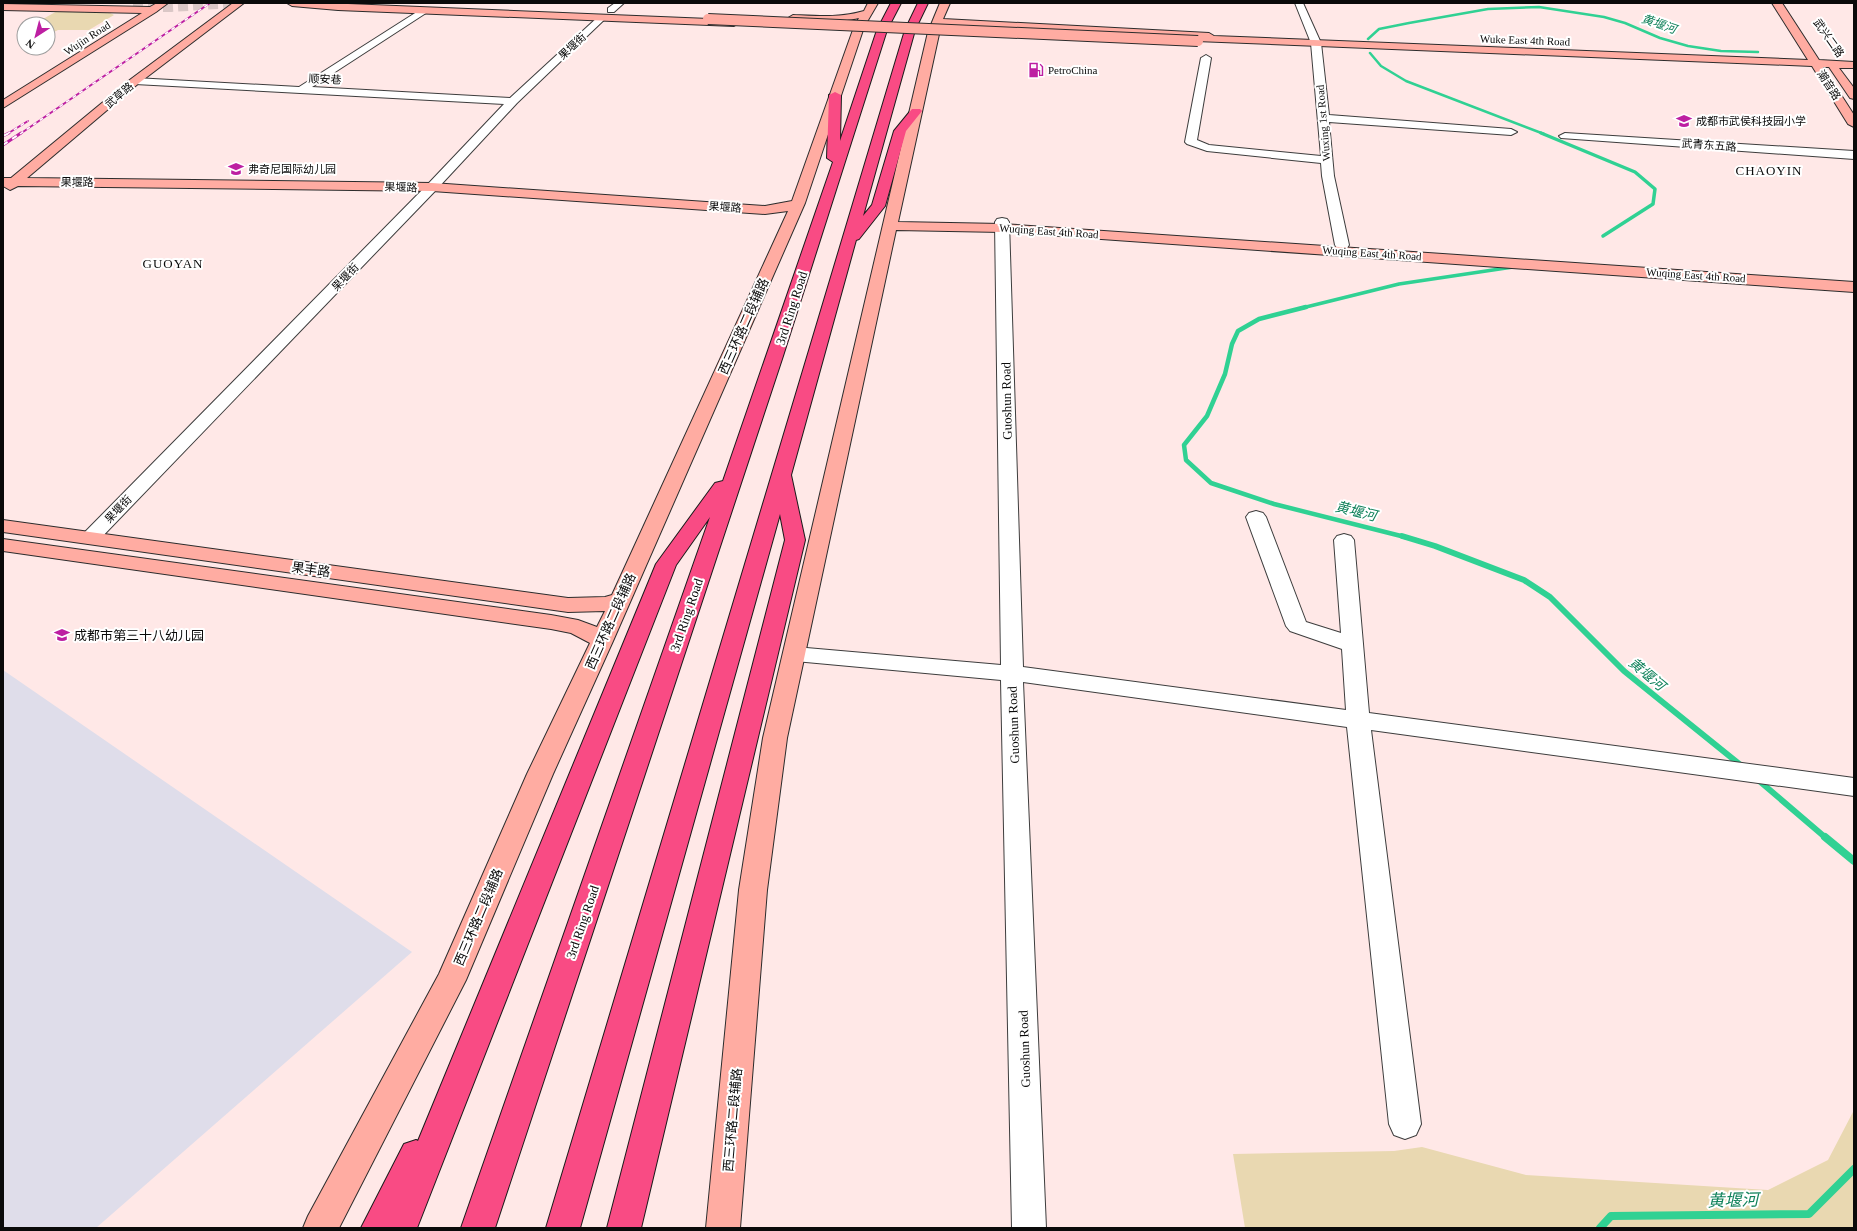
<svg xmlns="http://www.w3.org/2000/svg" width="1857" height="1231" font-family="'Times New Roman','Noto Sans SC',serif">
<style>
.industrial{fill:#dfddea}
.green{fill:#e9d8b1}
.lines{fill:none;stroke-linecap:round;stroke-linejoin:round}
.stream-far4{stroke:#30d193;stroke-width:2.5}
.stream-far3{stroke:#30d193;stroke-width:3.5}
.stream-far2{stroke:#30d193;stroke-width:4.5}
.stream-far1{stroke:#30d193;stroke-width:6}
.stream{stroke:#30d193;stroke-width:8}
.secondary-tunnel{stroke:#dac7c6;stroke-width:10;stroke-dasharray:10 5;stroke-linecap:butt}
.street-casing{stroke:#3d3d3d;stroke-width:2}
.secondary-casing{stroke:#2c2c2c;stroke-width:2}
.highway-casing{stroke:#1b1b1b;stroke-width:2}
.street{fill:#fff;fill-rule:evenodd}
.secondary{fill:#ffaca2;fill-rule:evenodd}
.highway{fill:#f94b84;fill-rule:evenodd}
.rail-far1-casing{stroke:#bd1fa2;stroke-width:2}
.rail-casing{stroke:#bd1fa2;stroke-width:3}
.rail-far1{stroke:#fff;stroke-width:1.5;stroke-dasharray:4;stroke-linecap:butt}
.rail{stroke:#fff;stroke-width:2;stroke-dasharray:5.5;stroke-linecap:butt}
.secondary-bridge-casing{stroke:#2c2c2c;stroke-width:12;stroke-linecap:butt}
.secondary-bridge{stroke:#ffaca2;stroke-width:10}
.labels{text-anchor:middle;stroke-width:4;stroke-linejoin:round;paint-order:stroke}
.far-street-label{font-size:11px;fill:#0a0a0a;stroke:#fff}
.far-poi-label{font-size:11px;fill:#0a0a0a;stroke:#fff;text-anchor:start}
.far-water-label{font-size:12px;font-style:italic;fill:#11825b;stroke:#fff}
.far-quarter-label{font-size:13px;letter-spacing:1px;fill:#0a0a0a;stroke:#fff}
.street-label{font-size:13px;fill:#0a0a0a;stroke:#fff}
.poi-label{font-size:13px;fill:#0a0a0a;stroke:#fff;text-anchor:start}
.water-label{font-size:14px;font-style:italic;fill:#11825b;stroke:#fff}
.near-water-label{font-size:17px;font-style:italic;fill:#11825b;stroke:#fff}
</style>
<rect width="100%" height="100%" fill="#ffe8e7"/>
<path class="industrial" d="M3,670L412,952L96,1228H3Z"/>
<g class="green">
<path d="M59,10L108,12L114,15L89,30H58L48,35V24H34Z"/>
<path d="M1854,1110V1228H1245L1233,1154L1394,1151L1422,1147L1526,1175L1768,1190L1828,1160Z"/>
</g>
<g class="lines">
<g class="stream-far4">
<path d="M1368,39L1379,29L1409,23L1488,9L1539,7L1604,17L1625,23L1660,38L1688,46L1721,51L1758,52"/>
<path d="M1370,53L1381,66L1406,81L1544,134"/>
</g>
<g class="stream-far3">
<path d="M1541,133L1635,172L1655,189L1653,204L1603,236"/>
<path d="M1302,308L1399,284L1513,267"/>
</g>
<path class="stream-far2" d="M1306,307L1259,319L1238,331L1232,344L1225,374L1207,416L1184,445L1186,460L1211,483L1274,504L1405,537"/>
<g class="stream-far1">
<path d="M1402,536L1435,546L1524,580L1550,597L1624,671L1743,767"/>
<path d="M1757,779L1826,838"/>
</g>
<g class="stream">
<path d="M1825,837L1854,861"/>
<path d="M1600,1228L1611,1216L1809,1214L1854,1169"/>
</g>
<path class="secondary-tunnel" d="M133,7H171L232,3"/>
<g class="street-casing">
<g id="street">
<path d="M615,3H624L614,12H608V8Z"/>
<path d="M1295,3H1303L1321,43L1329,115L1511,129L1517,132L1511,135L1329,122L1334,176L1349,245L1347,248H1337L1335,245L1322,176L1321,163L1207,151L1187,144L1185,142L1201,58L1206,55L1211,58L1197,140L1209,145L1321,156L1311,43Z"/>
<path d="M423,8L427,11L426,13L312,87L510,98L599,16H605L606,18L517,103L436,190L97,542L90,544L83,542L80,538L83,534L428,184L504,104L135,84L130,81L135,78L299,87Z"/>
<path d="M1565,133L1854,151V159L1561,138L1559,136Z"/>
<path d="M1002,218L1007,219L1009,222L1023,667L1346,710L1342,649L1290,631L1286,626L1246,517L1249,513L1256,511L1263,513L1266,517L1306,622L1341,633L1334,540L1337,536L1344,534L1351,536L1354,540L1369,713L1854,778V796L1371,730L1421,1124L1416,1135L1405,1139L1394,1135L1389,1124L1347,727L1023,682L1046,1228H1012L1001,680L795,661L787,659L784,654L787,649L795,647L1001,665L995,222L997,219Z"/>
</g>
</g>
<g class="secondary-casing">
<g id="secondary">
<path d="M157,3H168L156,12L3,108V100L142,13L3,10V4L150,7Z"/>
<path d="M233,3H244L139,83L27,178L432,183L765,206L792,201L854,27L859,18C847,21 796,26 788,18L793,15C817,16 841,18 864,11L868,3H878L864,27L805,203L613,641L553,774L466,980L339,1228H303L308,1216L439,974L527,774L590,643L571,633L551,629L3,551V539L551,615L578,620L597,627L605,611L568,612L3,532V520L568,598L605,597L612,595L788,211L765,214L432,191L18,186L10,190L3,186V178H11L131,79Z"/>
<path d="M287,3H324L734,20L739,23L734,26L338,10L292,6Z"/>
<path d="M940,3H950L943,19L1209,33L1214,36L1808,60L1772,3H1782L1819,60L1854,62V68H1839L1854,88V99L1850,98L1829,67H1823L1854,115V127L1848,124L1812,66L1196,41L1191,38L941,25L898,222L1002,224L1854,282V292L1002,232L896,230L787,738L767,890L740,1228H706L739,890L763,738L928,32Z"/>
</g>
</g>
<g class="highway-casing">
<g id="highway">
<path d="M891,3H901L887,30L783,356L495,1228H461L710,517L676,565L417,1228H361L404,1144L416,1140L418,1141L656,564L715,483L723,481L833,162L827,158L829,95L835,92L841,95L840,141L877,30Z"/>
<path d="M918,3H928L915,30L863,216L872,205L894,131L912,109H920L922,111L906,131L885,206L859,239L856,240L791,475L805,540L641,1228H607L785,540L780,514L580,1228H546L905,30Z"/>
</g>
</g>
<use href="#street" class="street"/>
<use href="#secondary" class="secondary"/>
<use href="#highway" class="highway"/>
<g class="rail-far1-casing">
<g id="rail-far1">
<path d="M7,134L28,121"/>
<path d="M20,134L210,3"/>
</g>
</g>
<g class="rail-casing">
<g id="rail">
<path d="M3,136L9,133"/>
<path d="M3,145L21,133"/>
</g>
</g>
<use href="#rail-far1" class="rail-far1"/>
<use href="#rail" class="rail"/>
<g class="secondary-bridge-casing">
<path id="secondary-bridge" d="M708,19L1198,41"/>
</g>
<use href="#secondary-bridge" class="secondary-bridge"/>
</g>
<defs>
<g id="fuel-bare" transform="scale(1.2)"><path d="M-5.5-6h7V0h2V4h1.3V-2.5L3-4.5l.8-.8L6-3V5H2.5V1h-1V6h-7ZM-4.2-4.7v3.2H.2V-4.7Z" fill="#bd1fa2" stroke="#fff" stroke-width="2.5" paint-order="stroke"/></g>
<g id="school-bare" transform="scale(1.2)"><path d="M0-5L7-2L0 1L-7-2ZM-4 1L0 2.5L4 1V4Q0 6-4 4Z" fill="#bd1fa2" stroke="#fff" stroke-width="2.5" paint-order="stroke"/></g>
</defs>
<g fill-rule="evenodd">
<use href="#fuel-bare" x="1036" y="70"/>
<use href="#school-bare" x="1684" y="121"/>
<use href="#school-bare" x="236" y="169"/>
<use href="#school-bare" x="62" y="635"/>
</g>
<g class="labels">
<g class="far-street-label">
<text transform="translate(87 38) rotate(-33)" y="4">Wujin Road</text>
<text transform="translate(1829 38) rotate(55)" y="4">武兴二路</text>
<text transform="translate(1525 40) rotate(2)" y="4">Wuke East 4th Road</text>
<text transform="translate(572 46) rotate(-43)" y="4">果堰街</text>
<text transform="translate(325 79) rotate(3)" y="4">顺安巷</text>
<text transform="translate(1829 85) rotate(57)" y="4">潮音路</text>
<text transform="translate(119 95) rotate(-40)" y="4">武草路</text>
<text transform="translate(1323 123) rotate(-95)" y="4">Wuxing 1st Road</text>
<text transform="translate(1709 145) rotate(4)" y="4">武青东五路</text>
<text x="77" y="186">果堰路</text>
<text transform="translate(401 187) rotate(2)" y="4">果堰路</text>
<text transform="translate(725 207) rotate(4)" y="4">果堰路</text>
<text transform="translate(1049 231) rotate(4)" y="4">Wuqing East 4th Road</text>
<text transform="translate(1372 253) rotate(4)" y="4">Wuqing East 4th Road</text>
<text transform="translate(1696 275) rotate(4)" y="4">Wuqing East 4th Road</text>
<text transform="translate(345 277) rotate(-46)" y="4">果堰街</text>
<text transform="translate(118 509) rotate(-46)" y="4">果堰街</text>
</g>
<g class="far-poi-label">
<text x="1048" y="74">PetroChina</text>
<text x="1696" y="125">成都市武侯科技园小学</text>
<text x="248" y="173">弗奇尼国际幼儿园</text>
</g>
<g class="far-water-label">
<text transform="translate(1659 24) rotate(19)" y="4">黄堰河</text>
</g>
<g class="far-quarter-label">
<text x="1769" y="175">CHAOYIN</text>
<text x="173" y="268">GUOYAN</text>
</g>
<g class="street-label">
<text transform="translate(791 308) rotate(-72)" y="5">3rd Ring Road</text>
<text transform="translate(743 326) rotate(-66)" y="5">西三环路二段辅路</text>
<text transform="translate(1006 401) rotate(-91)" y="5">Guoshun Road</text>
<text transform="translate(311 569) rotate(8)" y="5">果丰路</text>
<text transform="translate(686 615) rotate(-71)" y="5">3rd Ring Road</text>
<text transform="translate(610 621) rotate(-66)" y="5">西三环路二段辅路</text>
<text transform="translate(1013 725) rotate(-92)" y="5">Guoshun Road</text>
<text transform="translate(478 917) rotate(-67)" y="5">西三环路二段辅路</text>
<text transform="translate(582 922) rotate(-71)" y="5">3rd Ring Road</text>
<text transform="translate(1024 1049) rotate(-92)" y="5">Guoshun Road</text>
<text transform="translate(732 1120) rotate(-85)" y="5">西三环路二段辅路</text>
</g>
<g class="poi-label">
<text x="74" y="640">成都市第三十八幼儿园</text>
</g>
<g class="water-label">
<text transform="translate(1356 511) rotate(14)" y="5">黄堰河</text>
<text transform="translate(1647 674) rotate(40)" y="5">黄堰河</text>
</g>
<g class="near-water-label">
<text transform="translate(1733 1200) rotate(-1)" y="6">黄堰河</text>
</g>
</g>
<rect width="1857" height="1231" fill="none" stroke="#0a0a0a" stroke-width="8"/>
<g transform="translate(36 36) rotate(216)"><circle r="19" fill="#ffffff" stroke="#9d9d9d"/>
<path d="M0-3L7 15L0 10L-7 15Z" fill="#bd1fa2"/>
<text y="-6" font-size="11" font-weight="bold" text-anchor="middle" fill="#0a0a0a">N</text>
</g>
</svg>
